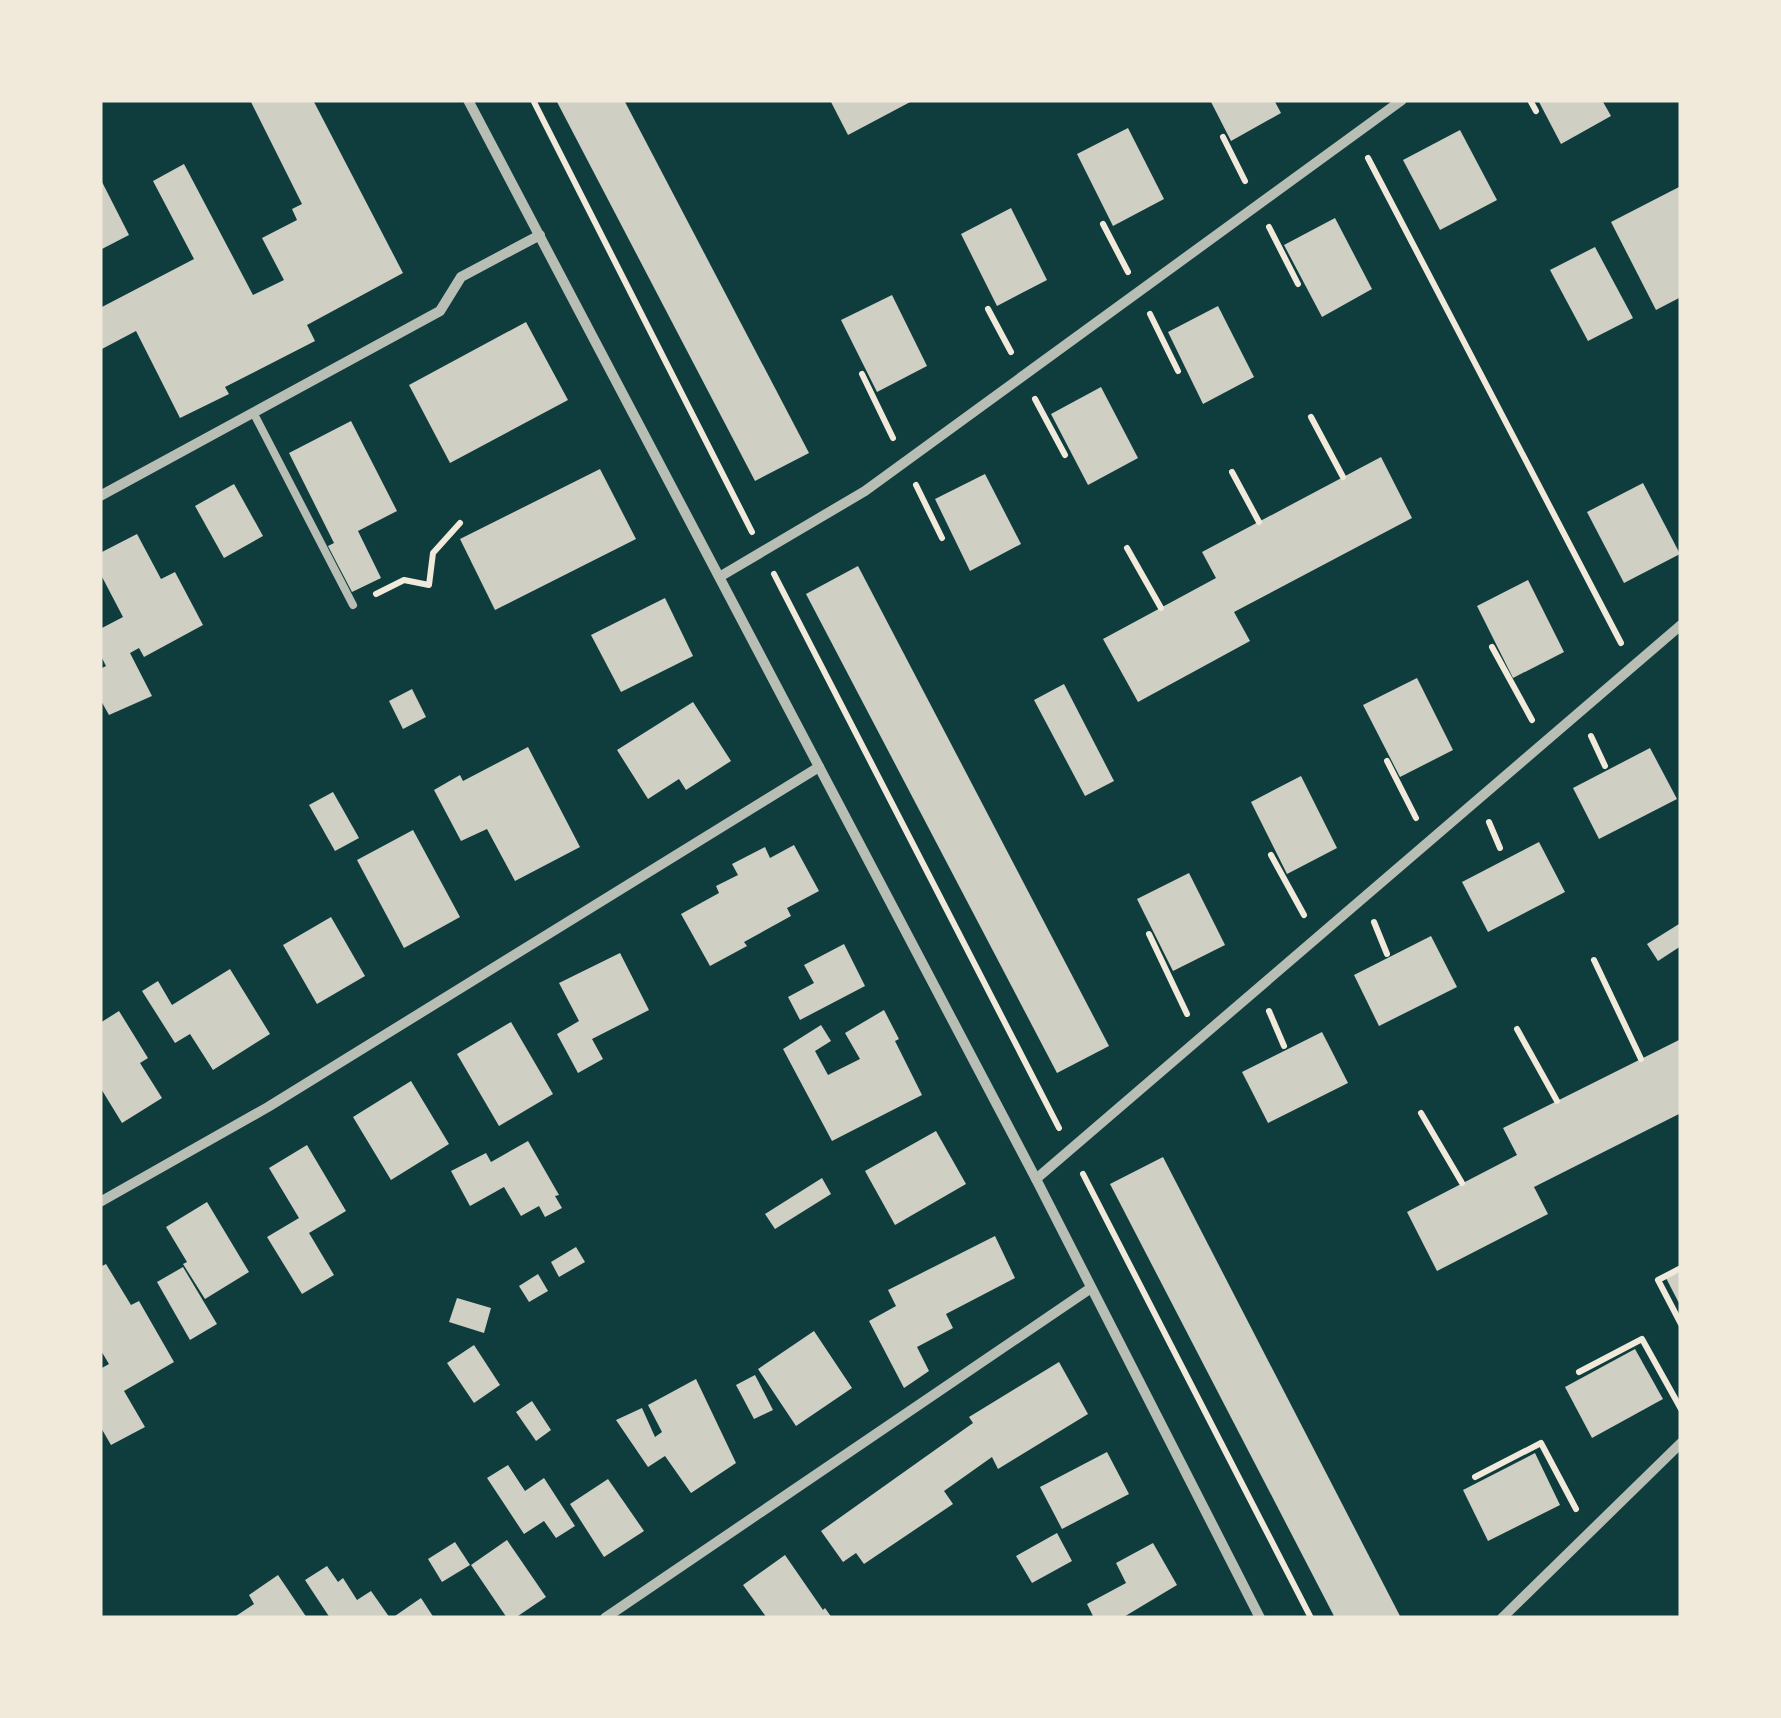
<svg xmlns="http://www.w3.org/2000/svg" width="1781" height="1718" font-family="Overpass,sans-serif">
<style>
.building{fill:#cfcfc3}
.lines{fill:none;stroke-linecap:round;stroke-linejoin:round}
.path{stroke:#f1e9da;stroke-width:6}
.service{stroke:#b8beb3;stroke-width:8}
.minor{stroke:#b8beb3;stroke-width:10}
</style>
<rect width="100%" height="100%" fill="#0f3d3e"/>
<g class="building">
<path d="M250,100H313L403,273L307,325L315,341L225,387L229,394L180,418L136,331L100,350V308L194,259L153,181L184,164L253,295L284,280L262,238L297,220L292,209L302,204Z"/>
<path d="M556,100H624L809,453L755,481Z"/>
<path d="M830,100H914L848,135Z"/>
<path d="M1210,100H1274L1281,113L1231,141Z"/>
<path d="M1538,100H1602L1611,116L1561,144Z"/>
<path d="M1128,128L1164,199L1113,226L1077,154Z"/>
<path d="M1460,130L1497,200L1440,230L1403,160Z"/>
<path d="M100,178L129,235L100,250Z"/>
<path d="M1681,186V297L1656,310L1611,222Z"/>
<path d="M1011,208L1047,280L997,306L961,234Z"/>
<path d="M1335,218L1372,289L1322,317L1284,245Z"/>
<path d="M1595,247L1633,318L1588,341L1550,270Z"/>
<path d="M892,295L927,366L877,392L841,320Z"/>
<path d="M1218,306L1254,377L1203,404L1168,332Z"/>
<path d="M526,322L568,400L450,463L409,385Z"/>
<path d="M1101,387L1138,458L1088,485L1051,414Z"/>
<path d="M351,421L397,511L358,531L381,578L352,592L328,546L334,543L289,453Z"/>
<path d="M1381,457L1412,518L1234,612L1250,641L1138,702L1103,639L1216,578L1202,552Z"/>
<path d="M600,469L636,539L495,610L460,539Z"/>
<path d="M985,474L1021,544L970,571L935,499Z"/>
<path d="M1643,483L1680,554L1624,583L1587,512Z"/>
<path d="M234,484L263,536L224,558L195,506Z"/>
<path d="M137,534L161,579L175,572L203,625L144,657L139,648L130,653L152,696L109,715L100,699V669L106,666L100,654V629L123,617L100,573V553Z"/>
<path d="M858,566L1109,1046L1057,1073L806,594Z"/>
<path d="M1528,580L1564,652L1513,678L1477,606Z"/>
<path d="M665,598L693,656L621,692L591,635Z"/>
<path d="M1417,678L1453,750L1400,777L1363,705Z"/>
<path d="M1064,684L1114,781L1085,796L1034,700Z"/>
<path d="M412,689L426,717L403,729L389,701Z"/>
<path d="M693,702L731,761L686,790L679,779L648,799L617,750Z"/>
<path d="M528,747L580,847L515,881L487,829L461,841L434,790L460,775L463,781Z"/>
<path d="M1650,748L1677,799L1599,839L1573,788Z"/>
<path d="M1301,776L1337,848L1287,874L1251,802Z"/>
<path d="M333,792L359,838L335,851L309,805Z"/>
<path d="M413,830L460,917L404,948L357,860Z"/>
<path d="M1539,842L1565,892L1488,932L1462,882Z"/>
<path d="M794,845L819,891L787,908L791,916L744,942L747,946L710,966L681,914L719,893L716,886L738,875L732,864L765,847L770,858Z"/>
<path d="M1189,873L1225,945L1173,971L1137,899Z"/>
<path d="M331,917L365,976L317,1004L283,945Z"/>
<path d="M1679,924L1681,946L1658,961L1647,944Z"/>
<path d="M1431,936L1457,987L1379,1026L1354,975Z"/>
<path d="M844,944L865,986L800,1020L788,997L814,983L804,965Z"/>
<path d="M620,953L649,1010L592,1039L603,1059L578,1073L557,1034L579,1021L559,983Z"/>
<path d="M230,969L270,1034L213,1070L190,1034L175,1043L142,991L158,981L172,1005Z"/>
<path d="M884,1010L899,1039L895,1041L922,1095L832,1141L783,1049L821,1025L831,1041L815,1051L828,1075L860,1059L845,1033Z"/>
<path d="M119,1011L148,1058L140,1063L162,1098L122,1123L100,1087V1023Z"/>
<path d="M511,1022L553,1094L499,1126L457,1054Z"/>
<path d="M1322,1032L1348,1083L1268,1123L1242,1072Z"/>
<path d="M1681,1039V1113L1534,1187L1548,1214L1437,1271L1407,1212L1517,1155L1503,1128Z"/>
<path d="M411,1081L449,1144L391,1180L353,1117Z"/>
<path d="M936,1131L966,1184L895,1225L865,1171Z"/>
<path d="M528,1141L559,1195L555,1196L562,1208L545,1217L539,1206L521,1216L504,1187L470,1206L451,1171L486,1153L491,1162Z"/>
<path d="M307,1145L346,1211L309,1233L334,1275L302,1294L267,1237L299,1218L269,1168Z"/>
<path d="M1163,1157L1401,1618H1335L1110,1184Z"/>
<path d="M822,1178L831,1194L775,1229L765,1214Z"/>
<path d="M207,1202L249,1272L205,1299L183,1264L187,1262L166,1227Z"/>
<path d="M995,1236L1015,1278L946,1314L953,1328L917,1347L929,1371L904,1388L869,1321L896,1306L888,1290Z"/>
<path d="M576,1247L585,1262L559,1277L551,1262Z"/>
<path d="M106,1264L131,1305L139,1301L174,1362L124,1391L145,1427L111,1445L100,1426V1369L109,1364L100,1349V1267Z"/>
<path d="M183,1267L217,1324L190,1340L157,1282Z"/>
<path d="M1681,1271V1307L1666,1278Z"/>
<path d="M538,1274L548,1291L529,1302L519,1286Z"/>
<path d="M457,1298L491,1308L484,1333L449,1322Z"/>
<path d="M814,1331L852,1388L796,1426L758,1369Z"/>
<path d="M474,1345L500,1385L474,1403L447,1363Z"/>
<path d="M1635,1349L1663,1399L1592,1438L1565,1387Z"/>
<path d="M1059,1362L1088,1414L998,1469L992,1457L944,1491L953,1504L864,1564L856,1553L843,1562L821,1531L973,1423L969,1417Z"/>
<path d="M755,1375L773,1410L754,1419L736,1385Z"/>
<path d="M696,1379L736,1463L691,1493L665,1456L648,1467L616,1420L642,1408L655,1437L662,1432L648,1405Z"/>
<path d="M532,1401L551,1430L536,1441L516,1412Z"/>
<path d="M1107,1452L1129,1494L1062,1529L1040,1487Z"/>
<path d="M1535,1453L1560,1505L1488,1541L1463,1490Z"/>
<path d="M508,1465L525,1491L544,1478L575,1526L556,1538L544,1521L524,1534L487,1478Z"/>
<path d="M608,1479L644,1531L604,1557L570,1504Z"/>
<path d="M1057,1533L1072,1561L1032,1583L1016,1556Z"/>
<path d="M507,1540L546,1597L515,1618H507L471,1565Z"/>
<path d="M455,1542L470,1565L442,1582L428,1559Z"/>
<path d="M1153,1543L1177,1585L1122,1618H1094L1087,1604L1126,1583L1116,1563Z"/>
<path d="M785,1555L823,1610L825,1608L832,1618H767L743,1585Z"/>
<path d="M327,1566L338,1582L343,1578L357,1600L371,1591L390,1618H330L305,1580Z"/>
<path d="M278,1575L307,1618H233L254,1604L249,1595Z"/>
<path d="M421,1598L434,1618H392Z"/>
</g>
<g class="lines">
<g class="path">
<path d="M533,100L752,532"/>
<path d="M1530,100L1536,111"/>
<path d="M1223,137L1245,181"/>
<path d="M1368,158L1621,643"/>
<path d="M1103,224L1128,272"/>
<path d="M1269,227L1298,284"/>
<path d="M988,309L1011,352"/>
<path d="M1150,314L1178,371"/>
<path d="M862,374L893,438"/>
<path d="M1035,399L1065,455"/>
<path d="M1311,417L1343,477"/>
<path d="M1232,472L1259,522"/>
<path d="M916,485L942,538"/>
<path d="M1127,548L1161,608"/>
<path d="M774,574L1059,1128"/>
<path d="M376,594L404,580L429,585L433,553L460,523"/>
<path d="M1492,647L1532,720"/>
<path d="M1591,736L1605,766"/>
<path d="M1387,761L1416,818"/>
<path d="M1489,822L1500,848"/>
<path d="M1271,855L1304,915"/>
<path d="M1374,922L1387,954"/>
<path d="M1149,934L1187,1014"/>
<path d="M1594,960L1641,1059"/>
<path d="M1269,1011L1284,1046"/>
<path d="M1517,1029L1557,1101"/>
<path d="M1421,1113L1462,1183"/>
<path d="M1083,1174L1311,1618"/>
<path d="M1681,1268L1658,1280L1681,1324"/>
<path d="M1579,1372L1642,1339L1681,1409"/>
<path d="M1475,1477L1541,1443L1576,1509"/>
</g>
<path class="service" d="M253,412L353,605"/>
<g class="minor">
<path d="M468,100L1036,1179L1260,1618"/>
<path d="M100,496L440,311L461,277L540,235"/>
<path d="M721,576L865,491L1402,100"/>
<path d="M1036,1179L1681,625"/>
<path d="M100,1202L268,1107L819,767"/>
<path d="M605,1618L1091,1288"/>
<path d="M1502,1618L1681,1443"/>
</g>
</g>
<rect width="1781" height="1718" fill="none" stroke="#f1e9da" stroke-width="205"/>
</svg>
